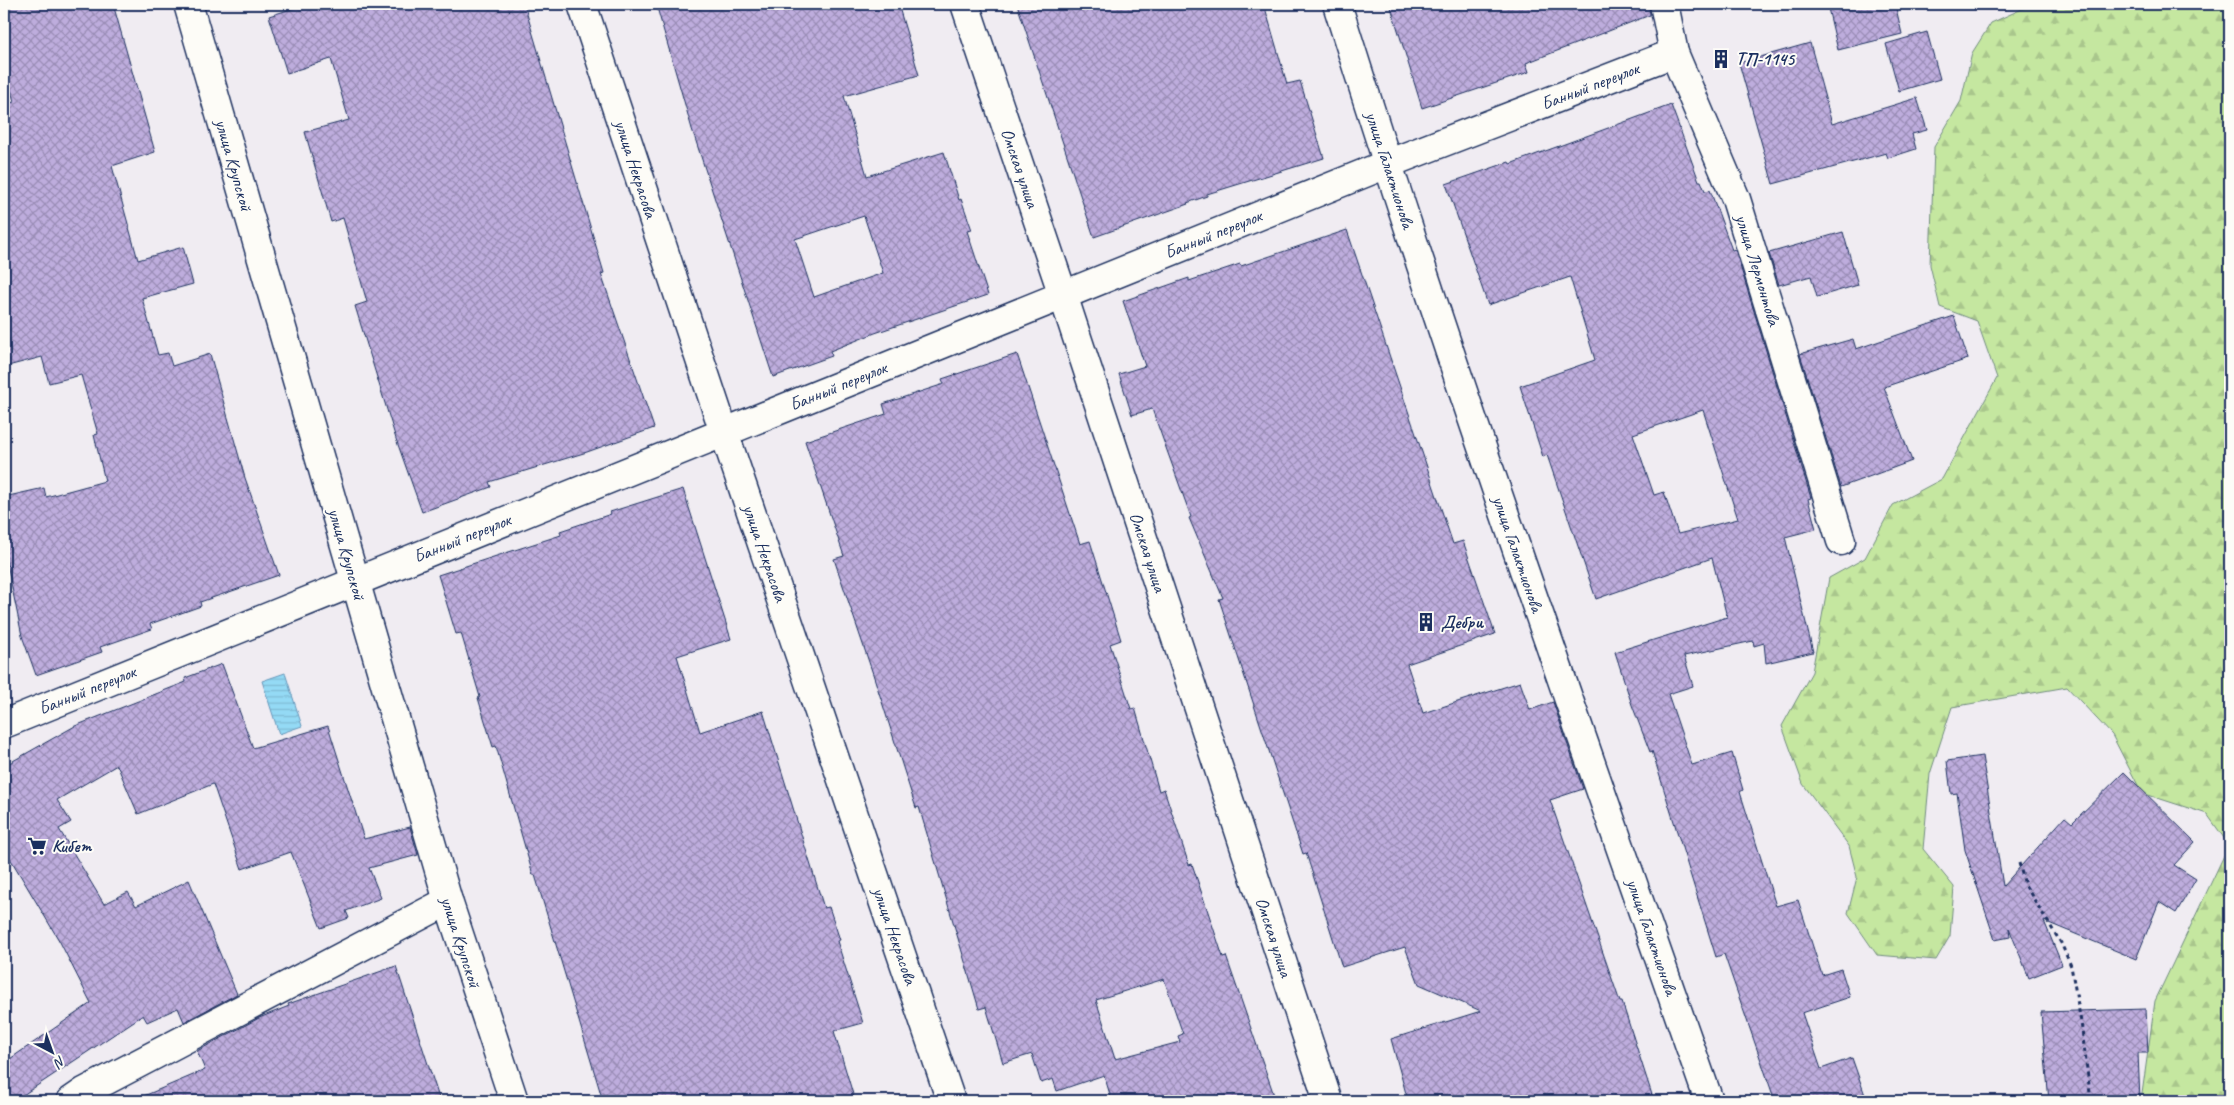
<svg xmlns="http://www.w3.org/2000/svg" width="2234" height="1105" font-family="Caveat,sans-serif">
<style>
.forest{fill:url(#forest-firs);stroke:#708b7f}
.water{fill:url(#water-rules);stroke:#6496b9}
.building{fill:url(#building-cross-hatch);stroke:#1b2f5e;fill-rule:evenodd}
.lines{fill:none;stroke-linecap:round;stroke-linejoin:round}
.minor-casing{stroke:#1b2f5e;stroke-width:31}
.tertiary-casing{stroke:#1b2f5e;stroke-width:31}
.path{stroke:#1b2f5e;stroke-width:3;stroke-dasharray:4 4;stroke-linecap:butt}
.minor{stroke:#fdfcf7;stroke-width:28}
.tertiary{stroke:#fdfcf7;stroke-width:28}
.labels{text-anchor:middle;stroke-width:4;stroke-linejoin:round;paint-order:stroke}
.poi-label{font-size:18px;font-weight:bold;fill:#1b2f5e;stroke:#fdfcf7;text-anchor:start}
.street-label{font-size:18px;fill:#1b2f5e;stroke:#fdfcf7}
</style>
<defs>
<pattern id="forest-firs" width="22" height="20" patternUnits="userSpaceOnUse" patternTransform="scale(1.25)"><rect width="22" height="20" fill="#c5e7a0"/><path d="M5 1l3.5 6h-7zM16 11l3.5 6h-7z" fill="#a9c68c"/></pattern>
<pattern id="water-rules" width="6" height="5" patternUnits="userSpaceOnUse" patternTransform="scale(1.25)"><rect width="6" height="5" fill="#94daf5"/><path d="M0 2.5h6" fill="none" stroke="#7fbbd4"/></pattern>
<pattern id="building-cross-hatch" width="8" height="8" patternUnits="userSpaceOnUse" patternTransform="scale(1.25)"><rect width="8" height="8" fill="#beaddd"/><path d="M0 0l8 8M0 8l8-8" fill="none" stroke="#9a8db6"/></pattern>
</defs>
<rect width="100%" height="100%" fill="#f0ecf2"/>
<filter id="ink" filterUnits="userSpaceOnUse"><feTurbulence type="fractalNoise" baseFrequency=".02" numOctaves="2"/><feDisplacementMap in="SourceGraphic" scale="10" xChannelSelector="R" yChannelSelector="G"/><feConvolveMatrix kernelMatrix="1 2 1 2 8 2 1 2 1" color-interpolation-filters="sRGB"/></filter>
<g filter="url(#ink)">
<path class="forest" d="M2033,4H2230V1101H2141L2155,1001L2229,845L2207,814L2142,793L2112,735L2067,687L1952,707L1930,774L1923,849L1954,887L1950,936L1936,960L1877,955L1848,913L1857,877L1849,846L1803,784L1782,726L1812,672L1829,578L1865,558L1893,505L1942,479L1997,378L1977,321L1940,307L1930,265L1934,147L1961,101L1972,53L1991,23Z"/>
<path class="water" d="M285,673L302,726L279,734L262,681Z"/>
<g class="building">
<path d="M4,4H113L155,152L112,166L138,260L183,247L193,284L142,298L158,355L168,353L172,366L210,354L245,478L279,575L200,602L201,606L150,624L152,629L100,647L102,652L36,675L22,636L4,549V497L44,488L46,497L105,481L94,435L98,434L81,375L49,383L42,357L4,367V104L14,102L4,61Z"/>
<path d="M307,4H524L604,273L601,274L654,428L587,452L489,482L491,487L422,512L396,439L355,306L367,302L343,218L331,222L305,132L349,120L331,59L287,73L269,16Z"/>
<path d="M656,4H898L919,75L844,96L867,176L944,152L959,200L961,199L972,230L967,231L988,295L875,333L830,351L832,356L773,377L692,129ZM864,216L883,273L814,297L795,239Z"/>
<path d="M1017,4H1264L1287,84L1300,81L1324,158L1207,194V196L1187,203L1188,204L1094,237Z"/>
<path d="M1390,4H1649L1650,15L1526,63L1529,72L1422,108Z"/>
<path d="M1827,4H1895L1902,34L1838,50Z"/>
<path d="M1927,32L1940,79L1899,91L1886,44Z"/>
<path d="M1810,43L1832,124L1917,98L1927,130L1912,134L1916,149L1888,158L1886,153L1773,184L1739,63Z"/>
<path d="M1671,105L1699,181H1701L1705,191L1710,190L1732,250L1735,249L1811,498L1808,499L1816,529L1785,537L1813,652L1766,663L1764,643L1754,646L1753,641L1684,656L1693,686L1668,694L1692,765L1732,753L1743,790L1740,792L1776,906L1798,900L1822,975L1841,969L1850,997L1802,1013L1821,1069L1852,1058L1867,1101H1775L1724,954L1716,957L1652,751L1650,752L1632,705L1615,652L1727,617L1712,558L1596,599L1547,455L1543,457L1520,386L1595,360L1570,277L1488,305L1446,184L1509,162L1510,164ZM1703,410L1738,519L1678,534L1664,492L1654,495L1633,434Z"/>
<path d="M1347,230L1453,544L1463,541L1495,634L1407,664L1423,713L1520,682L1530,710L1553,702L1583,789L1550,800L1620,1002H1622L1654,1101H1408L1391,1039L1481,1011L1419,984L1405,947L1342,967L1306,853L1303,854L1219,599L1223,598L1189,518L1191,517L1152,409L1132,415L1119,374L1145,366L1123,301L1189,278V281L1240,264L1241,266Z"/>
<path d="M1843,232L1858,285L1817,297L1811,276L1779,285L1769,253Z"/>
<path d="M1954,316L1968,359L1884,387L1912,461L1841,487L1800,354L1853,339L1856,349Z"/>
<path d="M1017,354L1080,544L1090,541L1121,640L1110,644L1131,709L1135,708L1159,791L1164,789L1189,865L1192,864L1223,957L1226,956L1276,1101H1112L1104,1075L1057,1091L1053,1079L1041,1083L1032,1054L1003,1063L986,1007L979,1009L919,807L916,808L873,674L834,559L844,556L805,441L886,414L883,404L944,384L942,379ZM1164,979L1183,1034L1178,1036L1180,1042L1115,1059L1096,1000Z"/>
<path d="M683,489L731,639L677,656L700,732L763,711L824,908L829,907L840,940L837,941L863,1023L834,1031L855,1101H603L535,875H533L496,746L493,747L478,698L480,697L461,633L456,634L438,575L561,535L560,531L611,514L610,512Z"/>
<path d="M222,664L253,748L328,726L364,839L410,827L418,855L369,868L381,898L346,911L349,918L321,928L291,852L242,869L213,784L138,814L117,765L57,800L71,822L59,829L104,904L128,892L136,906L189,880L237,994L184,1022L178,1008L147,1022L143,1015L14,1101H4V1063L91,1003L60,942L4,848V766L75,726L186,682L185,678Z"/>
<path d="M1982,756L2003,886L2065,817L2072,823L2124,772L2195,842L2174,865L2196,879L2176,913L2159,902L2136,959L2044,921L2062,965L2029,978L2009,928L2010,937L1995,940L1965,850L1957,793L1951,794L1947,761Z"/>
<path d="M396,966L440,1101H132L205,1070L197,1051L259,1018L289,1006L288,1004Z"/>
<path d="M2146,1009L2148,1053H2138L2140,1101H2049L2041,1012Z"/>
</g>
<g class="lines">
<g class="minor-casing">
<g id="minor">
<path d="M188,4L448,901L514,1101"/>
<path d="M965,4L1063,295L1328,1101"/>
<path d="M1337,4C1452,373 1582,737 1709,1101"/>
<path d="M1664,4L1674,53L1736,199L1841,541"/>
<path d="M4,724L1387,164L1674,53"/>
<path d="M71,1101L84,1092L448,901"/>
</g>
</g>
<g class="tertiary-casing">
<path id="tertiary" d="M582,4L724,432L951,1101"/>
</g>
<path class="path" d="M2019,863L2025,885L2061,943L2071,966L2081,1022L2091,1101"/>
<use href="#minor" class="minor"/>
<use href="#tertiary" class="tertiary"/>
</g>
</g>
<defs>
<g id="building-bare" transform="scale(1.5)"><path d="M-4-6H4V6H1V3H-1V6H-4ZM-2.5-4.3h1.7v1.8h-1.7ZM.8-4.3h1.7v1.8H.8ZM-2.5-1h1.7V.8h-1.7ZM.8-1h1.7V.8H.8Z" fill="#1b2f5e" stroke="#fdfcf7" stroke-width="2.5" paint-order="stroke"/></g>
<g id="supermarket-bare" transform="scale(1.5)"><path d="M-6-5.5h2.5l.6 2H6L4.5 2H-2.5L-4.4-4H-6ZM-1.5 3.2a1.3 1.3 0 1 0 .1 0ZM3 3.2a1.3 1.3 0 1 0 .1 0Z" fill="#1b2f5e" stroke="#fdfcf7" stroke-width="2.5" paint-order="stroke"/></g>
</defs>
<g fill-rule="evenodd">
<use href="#building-bare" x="1721" y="59"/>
<use href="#building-bare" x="1426" y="622"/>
<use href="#supermarket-bare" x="37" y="846"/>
</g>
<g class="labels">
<g class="poi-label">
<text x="1736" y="65">ТП-1145</text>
<text x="1441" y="628">Дебри</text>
<text x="52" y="852">Кибет</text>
</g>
<g class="street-label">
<text transform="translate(1590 86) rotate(-21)" y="6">Банный переулок</text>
<text transform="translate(234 165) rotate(74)" y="6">улица Крупской</text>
<text transform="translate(1020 168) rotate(71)" y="6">Омская улица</text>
<text transform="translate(636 169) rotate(72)" y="6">улица Некрасова</text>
<text transform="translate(1390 170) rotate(72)" y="6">улица Галактионова</text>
<text transform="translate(1213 234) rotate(-22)" y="6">Банный переулок</text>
<text transform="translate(1758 270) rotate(73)" y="6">улица Лермонтова</text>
<text transform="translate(838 386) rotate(-22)" y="6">Банный переулок</text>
<text transform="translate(462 538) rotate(-22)" y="6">Банный переулок</text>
<text transform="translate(1148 552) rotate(72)" y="6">Омская улица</text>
<text transform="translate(765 553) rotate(71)" y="6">улица Некрасова</text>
<text transform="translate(347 554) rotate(74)" y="6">улица Крупской</text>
<text transform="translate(1518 554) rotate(71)" y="6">улица Галактионова</text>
<text transform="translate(87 690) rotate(-22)" y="6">Банный переулок</text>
<text transform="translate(895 936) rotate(71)" y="6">улица Некрасова</text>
<text transform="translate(1274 937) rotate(72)" y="6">Омская улица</text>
<text transform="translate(1652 937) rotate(71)" y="6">улица Галактионова</text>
<text transform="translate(461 942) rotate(72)" y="6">улица Крупской</text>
</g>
</g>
<rect width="2234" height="1105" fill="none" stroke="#fdfcf7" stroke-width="20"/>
<rect x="10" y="10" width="2214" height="1085" fill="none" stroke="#1b2f5e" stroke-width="2" filter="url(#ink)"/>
<g transform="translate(52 1052) rotate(139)" stroke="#fdfcf7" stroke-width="4" paint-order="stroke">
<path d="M0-4L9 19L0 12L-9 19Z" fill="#1b2f5e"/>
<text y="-8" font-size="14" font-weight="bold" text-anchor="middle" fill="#1b2f5e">N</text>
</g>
</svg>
